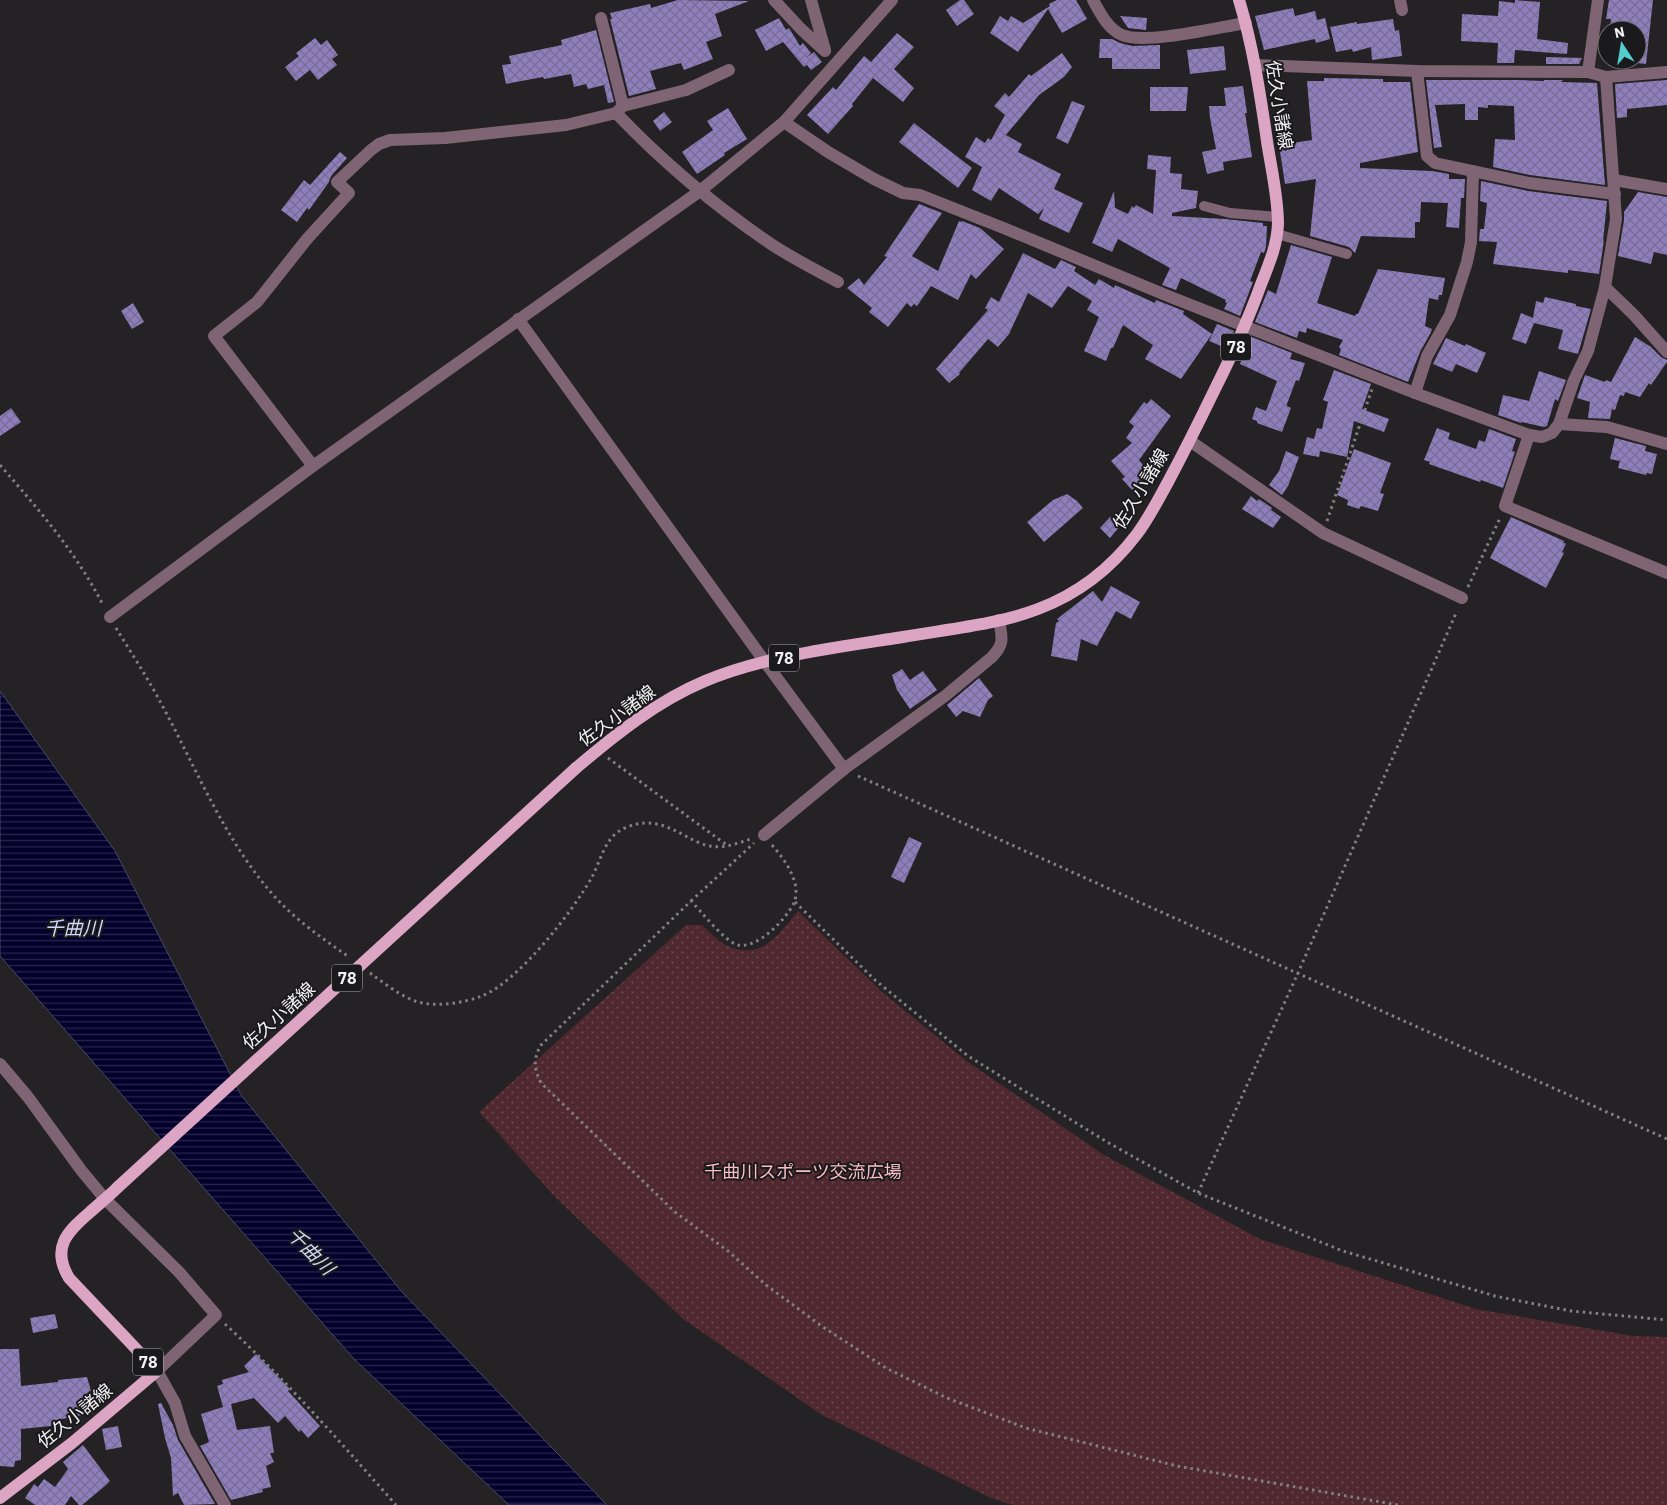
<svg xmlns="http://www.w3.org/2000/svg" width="1667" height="1505" font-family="'IBM Plex Sans','Noto Sans JP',sans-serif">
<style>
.park{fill:url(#park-dots)}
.water{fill:url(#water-rules);stroke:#4b4868}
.building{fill:url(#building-cross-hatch)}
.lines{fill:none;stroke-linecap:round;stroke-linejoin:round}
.path{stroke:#818082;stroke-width:3;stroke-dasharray:2.5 4;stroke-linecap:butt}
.service{stroke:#7f6473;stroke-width:10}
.minor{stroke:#7f6473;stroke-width:12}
.primary{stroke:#dda5c4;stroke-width:12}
.primary-bridge{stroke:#dda5c4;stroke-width:12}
.labels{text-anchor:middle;stroke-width:4;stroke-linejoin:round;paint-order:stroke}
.shield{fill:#1a191b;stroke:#b1b0b2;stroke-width:1}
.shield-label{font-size:16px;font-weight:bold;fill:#f2f1f3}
.street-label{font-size:18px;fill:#f2f1f3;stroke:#1a191b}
.park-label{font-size:18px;fill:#fabcc5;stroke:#1a191b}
.water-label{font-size:19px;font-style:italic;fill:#ccd8fa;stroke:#1a191b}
</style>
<defs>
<pattern id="park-dots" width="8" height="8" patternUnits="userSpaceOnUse" patternTransform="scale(1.25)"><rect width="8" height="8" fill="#50282f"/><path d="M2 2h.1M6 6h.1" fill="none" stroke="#6a484e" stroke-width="1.8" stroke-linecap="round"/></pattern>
<pattern id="water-rules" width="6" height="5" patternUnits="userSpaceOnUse" patternTransform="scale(1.25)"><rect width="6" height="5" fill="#03002c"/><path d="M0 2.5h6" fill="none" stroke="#28264b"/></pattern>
<pattern id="building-cross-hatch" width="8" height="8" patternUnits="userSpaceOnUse" patternTransform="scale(1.25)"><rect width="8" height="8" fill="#8e7fbc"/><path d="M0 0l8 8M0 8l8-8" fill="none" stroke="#766c94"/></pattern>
</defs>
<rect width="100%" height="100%" fill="#242224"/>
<path class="park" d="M798,911L882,992L968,1062L1104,1155L1260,1239L1476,1309L1633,1336L1667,1337V1505H1012L991,1498L822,1415L683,1319L556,1198L479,1112L686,925H702C709,931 717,941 726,945C761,962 778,935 798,911Z"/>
<path class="water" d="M0,691L115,851L241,1095L402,1292L607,1505H509L354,1359L0,956Z"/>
<g class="building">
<path d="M678,0L749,1L715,14L722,36L706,42L713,59L684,70L681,63L650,71L656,89L629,96L610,19H612L610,13L650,4L651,8Z"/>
<path d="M960,0H964L974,14L957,26L946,10Z"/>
<path d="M1057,0H1076L1087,19L1062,33L1048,9L1018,52L990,33L1000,16L1008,21L1011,16L1023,23L1050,6L1049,4Z"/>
<path d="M1515,0L1540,2L1537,39L1568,43L1567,54L1515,50L1514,63H1497L1498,43L1461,41L1462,14L1498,16L1499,1L1515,3Z"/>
<path d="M1609,0H1653L1646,64L1637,63V30H1610L1611,19H1606Z"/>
<path d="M1293,8L1295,16L1315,11L1317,20L1325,18L1330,39L1316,43L1315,39L1264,50L1255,16Z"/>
<path d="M1120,16L1147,18L1146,30L1128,28Z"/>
<path d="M779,18L786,30L789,28L800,46L803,43L811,53L806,58L814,52L822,62L811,70L807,65L804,67L783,42L766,51L755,30Z"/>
<path d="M1393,19L1395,31L1399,30L1402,56L1372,60L1371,47L1353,52L1352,49L1336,52L1330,27L1357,22V24Z"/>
<path d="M596,30L614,102L608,103L604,85L588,89L586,84L574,87L571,74L544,79L543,77L506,84L502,65L511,64L509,56L562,45L561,40Z"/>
<path d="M897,33L914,47L894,69L914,88L903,102L873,78L852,104L853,106L828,134L807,115L833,87L836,90L864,56L871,62Z"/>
<path d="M315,38L321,45L327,40L338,55L332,59L337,65L318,80L310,70L296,81L285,67L299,56L296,53Z"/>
<path d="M1100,39H1112L1120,43L1132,46L1160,45V69H1112V58H1099Z"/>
<path d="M1224,46L1226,70L1190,74L1187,50Z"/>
<path d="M1062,53L1072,67L1064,77L1039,95L1006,135L1022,144L1018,152L1061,174L1054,189L1083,203L1069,233L1039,219L1044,208L1038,214L999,188L991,201L972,190L982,167L965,157L976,137L985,143L988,138L991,140L1005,115L994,106L1005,93L1009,97L1029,74L1031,76Z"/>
<path d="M1546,57L1582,58L1579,64H1546Z"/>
<path d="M1324,78L1383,79V82H1410L1418,152L1360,163V168L1432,171L1449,174V179H1465L1464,198H1461L1459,228L1446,227L1448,203L1421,202L1420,222H1415V238L1361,236L1355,253L1349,247L1310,236L1316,179L1285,184L1279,145L1312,140L1307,81H1324Z"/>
<path d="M1426,80H1518L1544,81V80H1563L1561,82L1597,83L1605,185L1530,175L1493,167L1495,139L1515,140L1514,106L1488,105V108L1478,107V120H1465V104L1435,105L1442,147L1434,148Z"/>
<path d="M1667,80V105L1627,109V117L1617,118L1615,84Z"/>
<path d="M1243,86L1247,113H1245L1252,157L1223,162L1224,170L1207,174L1202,152L1216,149L1210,118L1209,106H1226L1224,88Z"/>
<path d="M1150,87H1188L1186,111H1150Z"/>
<path d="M1072,101L1085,106L1068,144L1056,138Z"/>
<path d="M728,108L747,139L724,153L725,155L697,174L682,152L713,130L707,121Z"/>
<path d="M664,112L672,122L660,131L653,121Z"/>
<path d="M914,123L972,168L958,188L899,142Z"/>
<path d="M340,152L347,158L331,176L329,182L309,210L307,208L297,222L281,210L304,180L310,185Z"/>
<path d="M1148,155L1171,157L1170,173L1182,174L1181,189L1198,191L1196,208L1172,213V216L1225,219L1263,223V226H1267L1266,247L1264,253L1261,252L1250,281L1253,282L1240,316L1224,309L1227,303L1225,302L1226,300L1181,278L1176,290L1162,285L1170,268L1118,239L1112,252L1092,243L1114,191L1115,208L1128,214L1132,206L1134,208L1136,205L1153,214L1156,170L1147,169Z"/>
<path d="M1481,181L1528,191L1607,201L1603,242L1604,240L1599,274L1568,270V273L1493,264L1497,242L1479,241L1480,229H1484L1487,203L1480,201Z"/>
<path d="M1638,192L1667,197V255L1654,252L1651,264L1618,256L1624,220V212Z"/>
<path d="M919,204L942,213L912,256L938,271L959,221L961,222L962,221L980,228L1004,249L976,279L971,274L958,300L931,286L917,306L914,304L911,307L907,303L888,327L869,312L872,308L847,288L859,278L864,285L887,257L884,256Z"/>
<path d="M1291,245L1332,257L1317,303L1355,316L1356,314H1358L1378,269L1445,278L1442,295H1439L1438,300L1429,298L1425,326L1432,329L1431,332L1420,352L1408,382L1339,355L1341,349L1339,347L1343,340L1307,328L1306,333L1299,331L1297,338L1255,322L1268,290L1276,294Z"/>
<path d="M1023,253L1055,269L1061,260L1076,267L1074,271L1095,285L1099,279L1114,288L1115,285L1155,303L1156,300L1184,311L1183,314L1212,334L1181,379L1145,359L1153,345L1123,325L1113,348H1111L1106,361L1084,351L1099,317L1087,310L1092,301L1068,286L1052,308L1028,293L1009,334L998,347L988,339L959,373L960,374L949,383L936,369L988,310L985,308L991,297L999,302Z"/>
<path d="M1545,297L1576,304V306L1591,309L1578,354L1558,349L1563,330L1534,323L1526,344L1512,339L1521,313L1533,318L1536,301L1543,303Z"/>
<path d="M133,303L144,322L132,329L121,311Z"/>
<path d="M1217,324L1234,331L1226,348L1209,341Z"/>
<path d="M1249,336L1292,353L1290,359L1305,363L1299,381L1296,380L1287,404V406L1291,408L1282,432L1257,423V421L1252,419L1256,407L1266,411L1277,381L1240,364L1243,356L1240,355Z"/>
<path d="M1635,337L1651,347L1661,357L1667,360V362L1651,385L1649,383L1640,397L1625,392L1624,396L1620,395L1615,410L1612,409L1610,419L1588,418L1590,402L1577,398L1585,375L1605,382L1606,380L1611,382Z"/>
<path d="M1446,338L1465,346L1466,344L1486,353L1477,373L1456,364L1452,372L1433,364Z"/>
<path d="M1334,370L1371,384L1362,409L1389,419L1384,432L1354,421L1347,457L1320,451L1319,457L1303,454L1307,437L1314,439L1317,428L1322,429L1328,402L1323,400Z"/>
<path d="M1539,371L1566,380L1558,401L1555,399L1547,426L1544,427L1522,422L1521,423L1498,415L1503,395L1529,401Z"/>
<path d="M1151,399L1171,416L1139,460L1150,474L1132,490L1122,479L1125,477L1111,461L1132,443L1126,438L1134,426L1129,422L1144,402L1147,404Z"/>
<path d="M11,408L21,422L0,436V416Z"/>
<path d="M1437,428L1450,433L1448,439L1476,449L1479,440L1485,442L1489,429L1516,439L1512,451L1515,452L1503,488L1481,480L1480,482L1429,464L1430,462L1424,460Z"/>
<path d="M1615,438L1646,446L1645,451L1657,454L1652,474L1647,473L1646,475L1618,468L1620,461L1610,459Z"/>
<path d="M1354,449L1391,463L1380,493L1384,494L1378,511L1361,506L1359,509L1347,505L1348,500L1337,495Z"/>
<path d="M1286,451L1299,457L1288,486L1282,495L1269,485L1279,471Z"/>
<path d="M1067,494L1077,501L1083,508L1044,542L1027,522L1053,500Z"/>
<path d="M1251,496L1257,501L1259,499L1272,508L1271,510L1281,517L1273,528L1242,509Z"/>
<path d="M1110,517L1120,526L1110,538L1100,528Z"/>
<path d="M1511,517L1564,541L1563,542L1566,544L1562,552L1564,553L1546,588L1490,558Z"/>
<path d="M1111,586L1140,602L1131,619L1116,611L1097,646L1081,639L1077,661L1051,656L1056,623L1059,621L1057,619L1093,591L1102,602Z"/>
<path d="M902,669L910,680L923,671L937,690L910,709L897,690L892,675Z"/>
<path d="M979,678L993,696L988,700L980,717L963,711L956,717L947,705Z"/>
<path d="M909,837L922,843L904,883L891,877Z"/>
<path d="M55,1314L58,1328L33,1333L30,1318Z"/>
<path d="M0,1349H19L21,1386L58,1382V1380L87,1377L91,1391H89L93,1413L52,1421L51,1426L21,1429V1460L15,1461L14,1467L0,1466Z"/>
<path d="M256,1354L290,1389L288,1391L320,1426L308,1438L301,1430L299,1432L285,1416L278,1423L254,1398L231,1404L237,1430L270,1426L274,1453H270L274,1462L266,1466L271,1487L262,1489L263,1492L231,1500L200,1446L209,1442L201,1414L226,1406L223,1407L217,1386L223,1384L222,1380L249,1372L244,1366Z"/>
<path d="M161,1403L173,1425L178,1440L215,1504L184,1505L178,1493L173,1496L171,1458L165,1438L158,1404Z"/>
<path d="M118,1426L122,1447L106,1450L102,1429Z"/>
<path d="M83,1445L110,1481L105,1486L82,1505H79L71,1496L65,1505H35L25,1498L34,1484L38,1487L44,1479L55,1487L68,1469L63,1462Z"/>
</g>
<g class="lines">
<g class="path">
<path d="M0,465C39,510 76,552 103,605"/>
<path d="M1327,521L1372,389"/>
<path d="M1468,587L1500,518"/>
<path d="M116,628C132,654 149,680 163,707C198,772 225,841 275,897C296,920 323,939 349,957"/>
<path d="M608,758L728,846"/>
<path d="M858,776L1667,1139"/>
<path d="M772,845C783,858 793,871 796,888C796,892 796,900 794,903C786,919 758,949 738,945C725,942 701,911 691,901L540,1046C533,1062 534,1068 541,1083L675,1212L728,1251L766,1285L823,1327L886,1368L947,1398L1026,1428L1177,1466L1398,1505"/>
<path d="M691,901L754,843"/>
<path d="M795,902L875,980L968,1056L1107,1142L1198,1193L1343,1251L1495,1296L1571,1311L1667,1320"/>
<path d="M370,973C384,983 399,995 415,1001C436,1008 463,1003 482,996C519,981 573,911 592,877C601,860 605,836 625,828C649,817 668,826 689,838C695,841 703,845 710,846C724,849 738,843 751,839"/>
<path d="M1198,1193L1298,973L1457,611"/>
<path d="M225,1324C286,1380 341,1443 396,1505"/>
</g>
<g class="service">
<path d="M1204,206L1230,213L1277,217"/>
<path d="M1277,234L1347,254"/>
</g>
<g class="minor">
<path d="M774,0L801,29L825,51"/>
<path d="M811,0L825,50"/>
<path d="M1093,0C1100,13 1108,29 1122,35C1145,45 1219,27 1246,23"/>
<path d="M1400,0L1402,10"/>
<path d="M601,18L623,106"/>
<path d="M1255,65L1417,71L1588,72L1606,77L1667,72"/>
<path d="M1417,71L1427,156L1435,163L1529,183L1615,194"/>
<path d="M1588,72L1598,0"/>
<path d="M616,113L623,106L686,90L729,70"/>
<path d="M784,122L828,152L874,179L903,193L920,195L1006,229L1173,298L1415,393L1529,435L1542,437L1552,433L1559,424L1574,380L1588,351L1605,287L1616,219L1606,77"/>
<path d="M1614,180L1667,189"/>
<path d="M1605,287L1634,315L1667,352"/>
<path d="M518,319L765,662L844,769"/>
<path d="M1415,393L1427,356L1450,315L1467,262L1471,242L1473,171"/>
<path d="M1559,424L1607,427L1667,444"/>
<path d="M1529,435L1505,506L1667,573"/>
<path d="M1190,441L1323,533L1462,598"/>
<path d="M313,466L214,336L257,302L307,239L349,193L337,182L371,150L379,144L390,140L445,138L566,125L616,113C663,162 715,206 771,244C792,258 816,270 838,282"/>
<path d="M110,617L313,466L700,191L784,122L892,0"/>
<path d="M764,835L844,769L945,696L992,657C1005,644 1002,637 999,620"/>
<path d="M0,1064L28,1097L81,1170L105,1199L179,1272L216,1315L157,1371L175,1403L185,1436L225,1505"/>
</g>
<g class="primary">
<path d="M576,768C615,735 657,701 705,681C764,656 840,647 903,637C948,629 996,625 1038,609C1078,594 1112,567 1137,534C1149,518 1158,500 1168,482C1184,452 1199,422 1214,391C1231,357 1247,323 1260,287C1268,266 1277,247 1278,224C1278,196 1271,168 1267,141C1260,93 1253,46 1239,0"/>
<path d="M0,1498L72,1443L157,1371L69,1278C51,1248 67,1232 89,1213C99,1204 109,1196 118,1187"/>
</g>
<path class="primary-bridge" d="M118,1187L576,768"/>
</g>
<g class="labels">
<g class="shield">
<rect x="1221" y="333.5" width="30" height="27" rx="4"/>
<rect x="769" y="644.5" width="30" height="27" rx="4"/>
<rect x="332" y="964.5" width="30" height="27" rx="4"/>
<rect x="133" y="1348.5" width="30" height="27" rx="4"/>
</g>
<g class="shield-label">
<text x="1236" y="353">78</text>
<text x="784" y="664">78</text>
<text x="347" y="984">78</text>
<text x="148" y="1368">78</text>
</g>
<g class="street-label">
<text transform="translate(1279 105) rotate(81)" y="6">佐久小諸線</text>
<text transform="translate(1141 489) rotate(-59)" y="6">佐久小諸線</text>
<text transform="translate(617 716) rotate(-36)" y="6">佐久小諸線</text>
<text transform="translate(279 1016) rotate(-42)" y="6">佐久小諸線</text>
<text transform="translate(75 1416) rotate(-39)" y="6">佐久小諸線</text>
</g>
<g class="park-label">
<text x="803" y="1178">千曲川スポーツ交流広場</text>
</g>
<g class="water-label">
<text x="73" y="935">千曲川</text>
<text transform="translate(311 1251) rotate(45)" y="7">千曲川</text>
</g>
</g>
<g transform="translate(1622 45) rotate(348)"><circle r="24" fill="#1a191b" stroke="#706f71"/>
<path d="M0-4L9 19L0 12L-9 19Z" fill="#52cdce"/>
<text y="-8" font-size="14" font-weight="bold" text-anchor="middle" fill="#f2f1f3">N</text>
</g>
</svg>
